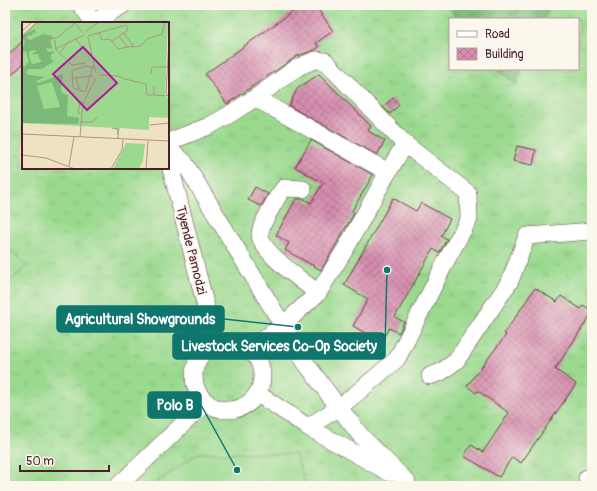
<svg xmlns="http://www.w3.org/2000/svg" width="597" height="491" font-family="Pangolin,sans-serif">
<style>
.grass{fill:url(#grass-tufts);stroke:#727c5c;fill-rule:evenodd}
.forest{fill:url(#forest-crowns);stroke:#626c52}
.garden{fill:#9ad98e;stroke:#727c5c}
.building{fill:url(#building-cross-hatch)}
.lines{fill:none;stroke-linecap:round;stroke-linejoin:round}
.minor-casing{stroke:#633c42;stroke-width:18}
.minor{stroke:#fff;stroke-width:17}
.labels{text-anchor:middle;stroke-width:3.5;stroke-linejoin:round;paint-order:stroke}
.street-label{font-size:13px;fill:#4a1f2b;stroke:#fbf7ec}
.inset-road{fill:none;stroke:#ad9486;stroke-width:1}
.view{fill:#b5179e;fill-opacity:0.15;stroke:#b5179e;stroke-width:2}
.inset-edge{fill:none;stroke:#4a1f2b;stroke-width:2}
.leader{fill:none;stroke:#0f766e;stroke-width:1.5}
.callout-dot{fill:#0f766e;stroke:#fbf7ec;stroke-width:1.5}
.callout{fill:#0f766e;stroke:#0f766e;stroke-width:1.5}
.callout-label{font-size:14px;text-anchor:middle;font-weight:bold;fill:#fff}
</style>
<defs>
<pattern id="grass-tufts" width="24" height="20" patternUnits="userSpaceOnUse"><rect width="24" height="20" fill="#9ad98e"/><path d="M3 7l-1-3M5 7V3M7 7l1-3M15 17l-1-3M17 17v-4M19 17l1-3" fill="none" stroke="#86ba7b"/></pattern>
<pattern id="forest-crowns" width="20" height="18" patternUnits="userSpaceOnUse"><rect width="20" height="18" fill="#7bb979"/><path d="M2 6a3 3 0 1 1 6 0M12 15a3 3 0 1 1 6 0" fill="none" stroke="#679663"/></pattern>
<pattern id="building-cross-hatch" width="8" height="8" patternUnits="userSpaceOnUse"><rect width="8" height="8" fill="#d68eaf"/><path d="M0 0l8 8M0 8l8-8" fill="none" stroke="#b0738f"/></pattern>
</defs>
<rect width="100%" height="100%" fill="#fbf7ec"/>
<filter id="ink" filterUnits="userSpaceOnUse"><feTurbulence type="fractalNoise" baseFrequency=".025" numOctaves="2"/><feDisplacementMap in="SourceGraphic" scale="8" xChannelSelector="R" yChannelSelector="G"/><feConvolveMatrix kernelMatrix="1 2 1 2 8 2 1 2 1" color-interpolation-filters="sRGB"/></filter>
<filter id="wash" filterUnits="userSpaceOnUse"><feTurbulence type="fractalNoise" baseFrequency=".012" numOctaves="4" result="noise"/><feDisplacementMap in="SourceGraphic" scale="16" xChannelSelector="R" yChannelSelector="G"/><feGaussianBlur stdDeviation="0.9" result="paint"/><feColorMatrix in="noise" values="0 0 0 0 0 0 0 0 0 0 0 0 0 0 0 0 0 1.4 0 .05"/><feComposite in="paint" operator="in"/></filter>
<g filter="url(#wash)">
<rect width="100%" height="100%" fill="#efe2c2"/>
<path class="grass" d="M5,5H592V486H5ZM450,19H578V69H450ZM23,23H168V168H23Z"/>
<g class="forest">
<path d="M448,5H550L543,19H457Z"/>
<path d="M498,69H522L516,85Z"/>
</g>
<g class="garden">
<path d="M5,244L26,266L5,286Z"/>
<path d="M198,453L295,454L306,486H152Z"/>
</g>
<g id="blocks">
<g class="building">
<path d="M302,5H315L333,31L316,43L319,47L315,50L297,56L227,104L205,74Z"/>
<path d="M23,41V64L5,81V58Z"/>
<path d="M319,74L371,126L368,131L385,141L377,155L289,106L297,89Z"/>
<path d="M393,98L399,105L390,114L383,107Z"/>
<path d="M311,140L373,175L352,211L354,213L337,243L321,270L285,250L289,243L276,235L296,199H304L311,203L323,183L295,167Z"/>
<path d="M517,146L536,150L533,165L513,161Z"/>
<path d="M255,187L268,194L261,206L248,200Z"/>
<path d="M393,198L416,211L421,203L450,219L441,236L447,239L439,253L433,249L395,317L404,322L399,333L389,328L381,342L353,326L368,299L344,285Z"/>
<path d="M535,288L557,302L561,296L581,309L583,305L592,311V313L555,369L576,384L521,463L512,457L499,477L464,456L471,445L483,452L509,413L478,391L476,393L467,386L506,335L504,334Z"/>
</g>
</g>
</g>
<g filter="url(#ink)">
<use href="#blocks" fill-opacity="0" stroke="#633c42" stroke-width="1"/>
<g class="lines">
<g class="minor-casing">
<g id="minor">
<path d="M81,5L94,23"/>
<path d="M94,22L123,5"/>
<path d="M255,98L388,172"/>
<path d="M168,142L209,126L227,116L255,98L298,67L315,60L325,61L405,144L468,193L469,219L446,261L397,359L357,393L338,408L308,427"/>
<path d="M168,147L184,162L305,362L330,396L361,436L407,482"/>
<path d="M168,157L215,343"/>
<path d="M303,189L284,188C278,195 274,203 269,212C266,218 260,227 260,234C260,252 304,282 318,293"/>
<circle cx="228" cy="376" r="34"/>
<path d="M250,350L283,325L318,293L346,248L388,172L405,144"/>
<path d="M430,376L441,372L456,361L510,281L527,236L592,231"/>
<path d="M258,394L308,427L390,473"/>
<path d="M587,478L592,481"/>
<path d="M118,486L206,402"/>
</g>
</g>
<use href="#minor" class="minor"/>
</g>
</g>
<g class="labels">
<g class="street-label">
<text transform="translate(192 250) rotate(76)" y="5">Tiyende Pamodzi</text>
</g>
</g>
<g transform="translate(22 22)">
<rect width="147" height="147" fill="#efe2c2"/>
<path d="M14,0H146L143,75L147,76V96L127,95V108L98,106L96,114L94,106L0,101V13Z" fill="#9ad98e"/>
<path d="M13,7L14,12L11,10L10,14L8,13L4,16L8,18L21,12L31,14L28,20L31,27L24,26L26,30L33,29L29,33V37L32,39L20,47H6L4,51L7,53L23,55L14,59L16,61L41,52L39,67L40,71L46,73L45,94L57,96L56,102L0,101V45L4,44V30L0,29L3,20L0,14ZM15,28L9,33L15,32L19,40L10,42L7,35L8,29ZM30,60L38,85L22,87L15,64Z" fill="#7bb979" fill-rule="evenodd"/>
<path d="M123 6a6 6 0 1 1 12 0a6 6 0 1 1-12 0ZM29,0H47L33,13L25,4ZM115,5L123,18L114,23L106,10ZM131,25H141L140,41L130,40ZM15,28L9,33L17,32L16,36L20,39L10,42L7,30ZM85,28L124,33L123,59L81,51L76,45ZM4,30L7,40L0,45V31ZM135,46L144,47V58H134ZM134,58L143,59V72H133ZM80,72L127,76L125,104L77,100ZM130,77H140L139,93L129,92ZM104,121L123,122L121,139L117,147H91Z" fill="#9ad98e"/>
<path class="inset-road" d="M52,0L61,11M0,9L10,0M64,9L77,0M77,10L80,18L88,17L96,27L111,24L102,11L90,19M66,14L104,3L106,8L102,11M97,14L106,26M0,15L17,24L26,17L35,16L53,1M0,15L16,0M66,15L74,51M53,16L61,26M147,17L144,72L147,75M33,18L34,28L50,43L64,41M110,25L119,24L125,17L140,12L143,0M33,27L62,13M37,32L47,19M129,52L130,45H145M78,53L97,54L104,58M54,55L57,67M51,56L72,54M103,57L124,62L125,73H132M132,64V73L145,74M64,69L71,43M64,70L51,66L50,49L64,44L73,46M59,92L56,91L58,81H61M58,100H71L75,95M128,103L147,101M90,106L96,107V117M0,112L147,119M58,115L61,81L74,56M0,133L24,136L53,147M47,144L52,115M89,147L100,128L101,118M124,147L126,119"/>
<path class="view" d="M61,25L95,61L65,88L31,52Z"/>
<rect width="147" height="147" class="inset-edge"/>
</g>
<path class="leader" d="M298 327L224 319M387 270L385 346M237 470L201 405"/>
<g class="callout-dot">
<circle cx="298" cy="327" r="4"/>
<circle cx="387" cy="270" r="4"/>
<circle cx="237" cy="470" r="4"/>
</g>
<g class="callout">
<rect x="57" y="306" width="167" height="26" rx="4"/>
<rect x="173" y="333" width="212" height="26" rx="4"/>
<rect x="148" y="392" width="53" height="26" rx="4"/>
</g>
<g class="callout-label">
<text x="140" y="324">Agricultural Showgrounds</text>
<text x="279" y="351">Livestock Services Co-Op Society</text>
<text x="175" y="410">Polo B</text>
</g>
<rect width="597" height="491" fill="none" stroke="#fbf7ec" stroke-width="20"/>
<rect x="449" y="18" width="130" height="52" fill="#fbf7ec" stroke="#b4a19f"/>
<rect x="457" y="31" width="20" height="6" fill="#ffffff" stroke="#b4a19f"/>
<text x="485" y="38" font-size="12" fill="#4a1f2b">Road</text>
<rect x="457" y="48" width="20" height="12" fill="url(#building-cross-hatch)" stroke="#b4a19f"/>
<text x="485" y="58" font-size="12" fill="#4a1f2b">Building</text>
<path d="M20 465v6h89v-6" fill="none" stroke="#4a1f2b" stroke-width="2"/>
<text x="26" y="465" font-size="12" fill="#4a1f2b" stroke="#fbf7ec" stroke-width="3" paint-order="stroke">50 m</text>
</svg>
